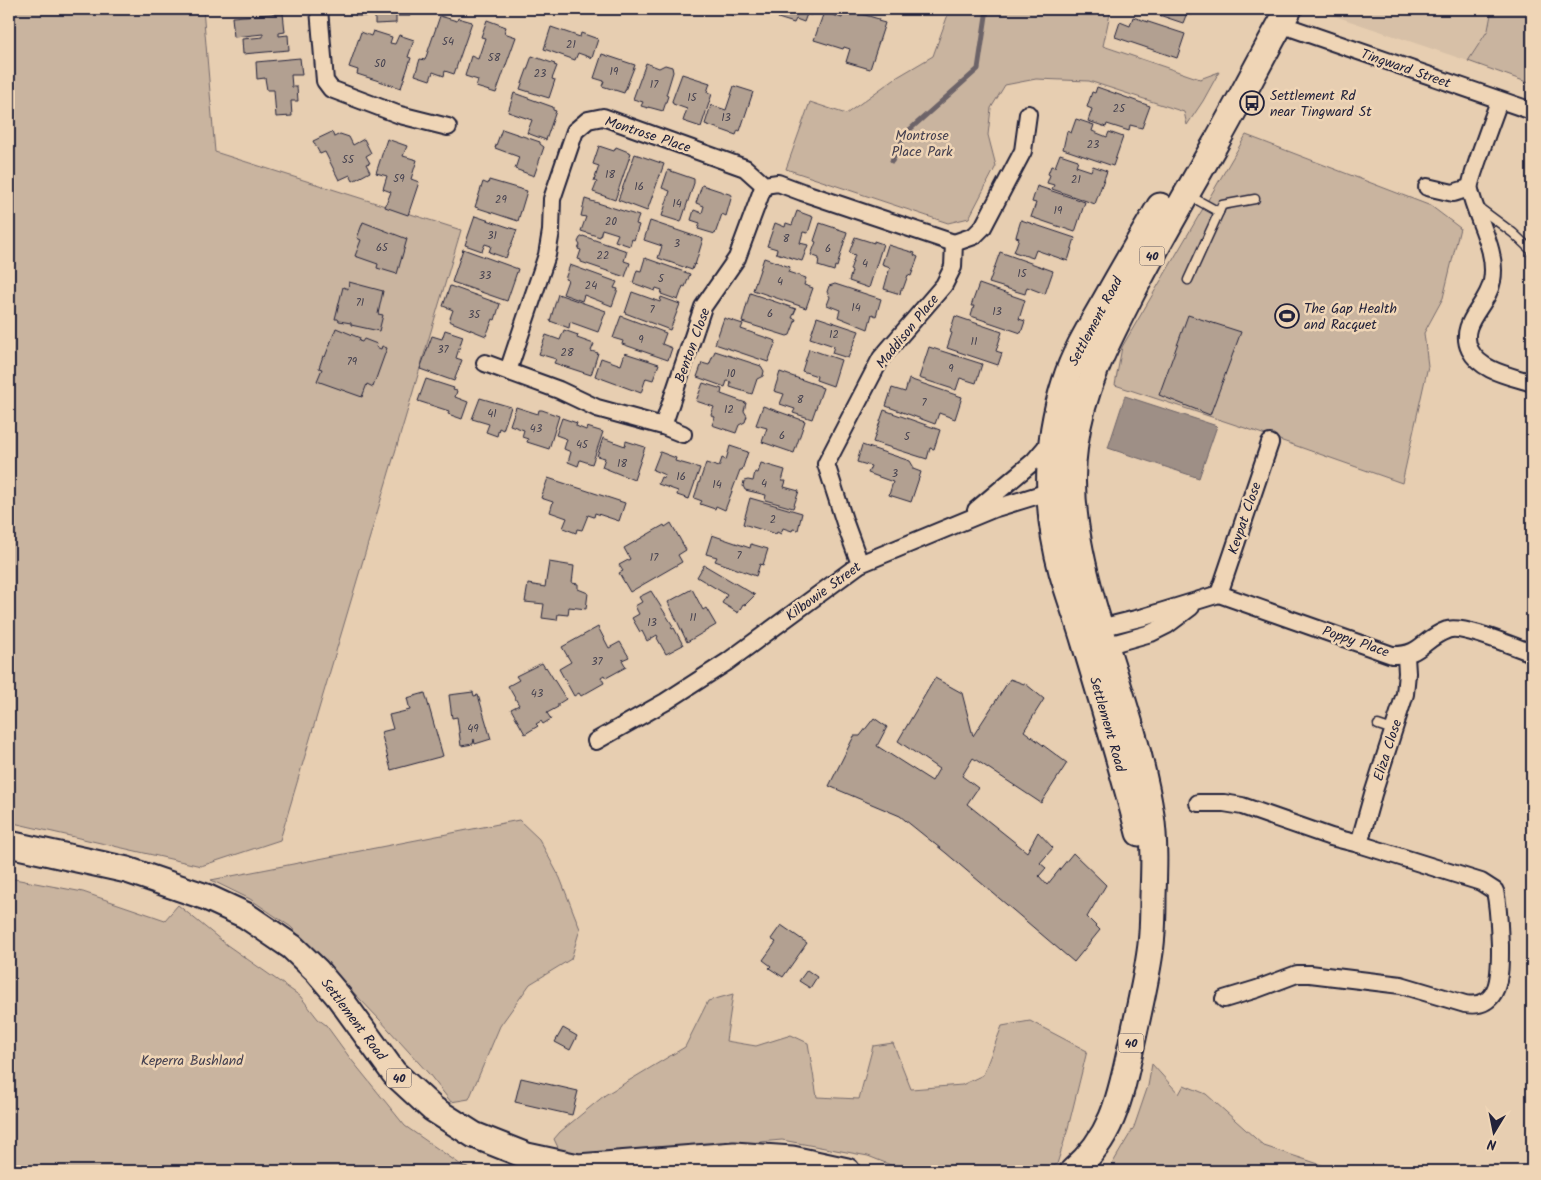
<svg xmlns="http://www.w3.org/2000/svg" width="1541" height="1180" font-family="Kalam,sans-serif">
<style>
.built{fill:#d7c0a7}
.green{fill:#c9b49f;stroke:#766b6d}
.water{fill:#9e8f86;stroke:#6c6368}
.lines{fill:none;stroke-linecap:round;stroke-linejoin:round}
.stream{stroke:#6c6368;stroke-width:5}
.building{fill:#b2a091;stroke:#22223b}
.service-casing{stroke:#22223b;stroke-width:11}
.minor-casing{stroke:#22223b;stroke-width:20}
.primary-casing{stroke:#22223b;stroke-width:29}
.service{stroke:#efd5b6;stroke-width:8}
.minor{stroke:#efd5b6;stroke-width:16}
.primary{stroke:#efd5b6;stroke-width:25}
.labels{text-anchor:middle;stroke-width:5;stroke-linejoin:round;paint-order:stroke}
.number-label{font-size:11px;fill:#464250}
.shield{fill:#efd5b6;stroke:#605860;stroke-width:1}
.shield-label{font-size:12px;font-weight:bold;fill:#22223b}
.street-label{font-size:14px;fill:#22223b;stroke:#efd5b6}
.poi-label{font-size:14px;fill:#22223b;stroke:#efd5b6;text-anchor:start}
.park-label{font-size:14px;fill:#433f4f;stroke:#efd5b6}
</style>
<rect width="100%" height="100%" fill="#e7ceb1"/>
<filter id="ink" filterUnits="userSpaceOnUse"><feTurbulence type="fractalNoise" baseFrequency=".02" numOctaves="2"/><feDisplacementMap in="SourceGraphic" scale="10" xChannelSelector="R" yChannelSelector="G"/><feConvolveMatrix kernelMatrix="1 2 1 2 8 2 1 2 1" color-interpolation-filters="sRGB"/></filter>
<g filter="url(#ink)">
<path class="built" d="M1324,9H1492L1488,30L1468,61L1332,15Z"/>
<g class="green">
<path d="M9,9H203L215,152L461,230L280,840L201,866L9,822Z"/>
<path d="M950,9H1111L1103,46L1200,79L1219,72L1203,101L1187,125L1184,112L1089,81L1036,79L1005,85L991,108L988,135L996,166L969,218L948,223L786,169L810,102L846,114L894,79L933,56Z"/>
<path d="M1492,9H1532V84L1468,61L1488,30Z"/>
<path d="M1246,135L1431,206L1460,228L1443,298L1424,333L1428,366L1402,483L1254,431L1115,385L1122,347Z"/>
<path d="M519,820L539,839L560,878L580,929L571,959L530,984L500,1026L469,1099L451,1102L429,1074L380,1020L291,927L250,899L211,880Z"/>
<path d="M9,878L83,892L165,920L178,905L227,945L300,996L318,1019L326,1025L350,1058L405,1126L464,1167L479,1171H9Z"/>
<path d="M733,994L726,1041L756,1046L791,1035L808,1043L817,1097L859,1099L873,1046L893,1043L911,1089L962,1085L983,1075L1002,1026L1030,1021L1087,1051L1067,1132L1057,1164L1045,1171H906L868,1156L782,1140L639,1153L562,1156L554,1139L560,1132L605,1095L685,1047L708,1001Z"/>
<path d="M1152,1064L1179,1094L1184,1085L1206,1094L1264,1146L1340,1171H1105L1111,1166L1134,1127L1148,1086Z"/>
</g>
<path class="water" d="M1125,396L1217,426L1199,478L1108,448Z"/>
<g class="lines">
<path class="stream" d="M892,161L907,132L978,69L987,9"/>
</g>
<g class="building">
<path d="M356,9H410V16H396V23L375,24V16H356Z"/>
<path d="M716,9H738L736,16Z"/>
<path d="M781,9H815L811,15L807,14L804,22L796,19L794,23L778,18Z"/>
<path d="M1141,9H1194L1192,15L1187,13L1183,23Z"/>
<path d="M851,11L879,19L878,21L885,23L870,69L846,62L850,49L844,47L843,49L814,40L824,12L842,18L843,14L849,16Z"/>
<path d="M283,13L285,32L279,33V36L288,35L289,50L243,54L242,39L263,37V34L234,37L232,17Z"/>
<path d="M440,16L457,21L458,18L472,22L454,74L445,71L444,76L433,72L430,80L415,75L420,59L425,60Z"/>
<path d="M1133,17L1185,34L1177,58L1115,37L1120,22L1130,26Z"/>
<path d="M487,20L506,27L504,33L516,37L496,93L476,87L478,80L465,76L471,56L478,59L485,38L481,37Z"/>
<path d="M551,27L580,37L581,33L598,39L592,58L578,53L575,60L544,49Z"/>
<path d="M373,31L392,37L390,43L395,44L399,35L414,40L408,57L411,58L401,88L357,74L358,70L349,67L361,32L371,36Z"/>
<path d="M602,54L635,65L624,93L602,86L604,81L594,78Z"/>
<path d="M532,56L555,64L554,65L557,66L552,79L555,80L549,98L520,89Z"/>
<path d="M300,58L302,75H291L292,87H297L298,101H291L292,116L276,117L274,90H267L265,78L257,79L256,62Z"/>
<path d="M646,63L659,68L665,65L672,67L673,72L666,95L668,96L663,111L648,107V108L641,106L643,102L633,99Z"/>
<path d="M682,74L710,83L707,92L712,94L701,127L683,121L687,109L673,104L672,101Z"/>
<path d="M734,86L753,92L740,131L738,130L736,135L705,124L711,105L726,110Z"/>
<path d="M1097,87L1150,106L1142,128L1130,125L1129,131L1107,124L1106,127L1088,121L1092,109L1087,107L1092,92L1095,93Z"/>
<path d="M514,93L553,107V110L556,111L546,140L527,133L532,120L508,112Z"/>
<path d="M1076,119L1094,125L1092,131L1107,137L1109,132L1123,137L1113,166L1063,149L1067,131L1071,133Z"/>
<path d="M502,129L540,142V144L544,147L534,176L515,169L519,157L495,148Z"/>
<path d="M332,132L334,137L340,134L349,137L353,145L364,139L371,153L366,156L370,163L366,164L370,172L353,181L350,175L339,180L325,152L320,154L313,141Z"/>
<path d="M387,139L407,146L403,156L417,160L411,179L419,182L408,215L385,207L391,192L383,189L387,176L376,173Z"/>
<path d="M599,146L614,151L616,147L631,153L615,200L593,192L597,182L594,181L599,166L593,164Z"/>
<path d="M635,154L664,164L647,211L618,200Z"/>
<path d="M1060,154L1078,160L1076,166L1091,171L1093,166L1107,171L1095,204L1052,189L1054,185L1047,183L1050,175L1048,174L1051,166L1055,167Z"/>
<path d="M668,170L694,179V183L681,222L662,216L670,191L662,188Z"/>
<path d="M489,180L527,191L518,221L475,207L483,182L488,184Z"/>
<path d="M702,185L732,195L726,216L722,214L715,234L698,229L700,223L691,220L694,210L702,213L704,206L696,203Z"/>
<path d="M1037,186L1085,202L1075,232L1031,217L1036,203L1032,202Z"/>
<path d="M585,199L639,216L636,224L639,225L634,240L632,239L630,246L615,241L618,234L602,229L600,237L581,231L586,217L581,216Z"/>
<path d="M797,211L813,217L808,233L803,232L800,243L808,245L802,261L776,253L777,249L767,246L775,223L785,227L786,223L792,225Z"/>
<path d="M475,216L517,230L506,258L489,252L491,246L485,244L482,251L465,245Z"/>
<path d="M1021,220L1075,238L1068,261L1036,250L1033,258L1014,252L1019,238L1016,237L1017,233Z"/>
<path d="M650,221L703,239L695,265L694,264L692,270L658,258L662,246L644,240Z"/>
<path d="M363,222L407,239L397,274L377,268L378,264L355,256L361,240L357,238Z"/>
<path d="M820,223L847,232L837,267L835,266L834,271L818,266L819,258L811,255L816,242L814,241Z"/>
<path d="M583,236L627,251L624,261L630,263L625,277L581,262V260L578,259L581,250L578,249L580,245L578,242L580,238Z"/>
<path d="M855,237L874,243V241L883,244L869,288L849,281L852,271L850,270L855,255L849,253Z"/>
<path d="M888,245L915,253L914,255L918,257L911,276L908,275L903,289H901L900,294L884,289L890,267L882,264Z"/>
<path d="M463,249L518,269L507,301L452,282Z"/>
<path d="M1000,252L1053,271L1045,294L1027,287L1025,294L989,283Z"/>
<path d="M645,258L690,274L685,287L683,286L678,300L661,294L662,290L656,288L655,291L633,283L637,270L641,271Z"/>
<path d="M764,258L790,267L788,272L806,278L804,285L813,288L806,308L753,290Z"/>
<path d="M570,265L617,282L614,288L618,289L612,306L584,295L582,301L563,294L568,280L565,279Z"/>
<path d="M349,282L383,291L378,314L383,315L379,331L351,325V323L339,321L338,319H335L343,287L348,289Z"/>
<path d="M835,284L881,299L876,316L872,314L868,329L838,317L840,310L827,305L830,297L827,292L829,286Z"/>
<path d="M979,284L1025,300L1019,319L1025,321L1021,333L971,316L974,306H971Z"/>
<path d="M450,286L500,304L495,320L493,319L486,336L449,321L453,310L443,306Z"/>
<path d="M632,292L660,302L661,297L680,304L670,330L625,313Z"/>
<path d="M750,293L796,309L792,318L796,319L790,335L787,336L742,322Z"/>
<path d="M558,294L606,311L598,332L570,322L569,328L550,321Z"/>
<path d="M1188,315L1241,332L1210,415L1159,395Z"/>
<path d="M621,316L666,333L662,344L672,348L668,360L622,344L623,341L613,338Z"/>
<path d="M955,316L1002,332L996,351L1002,353L998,365L947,348L952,333L950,332Z"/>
<path d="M817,317L859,331L848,358L832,353L834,346L810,338Z"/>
<path d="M724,318L743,324L741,329L776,341L768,362L715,344Z"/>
<path d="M336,328L360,338L359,341L362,342L364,339L377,344L376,347L381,349L382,346L387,348L373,387L367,384L362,397L317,381L322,369L319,368L323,356L325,357Z"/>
<path d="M445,330L463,336L456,358L462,360L454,381L420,369L432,336L442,339Z"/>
<path d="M564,330L578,335L577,338L594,344L591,351L598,353L591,375L554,363L556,359L539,354L546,335L560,340Z"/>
<path d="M929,347L982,364L976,383L960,378L956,390L919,378Z"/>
<path d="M809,349L841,360L833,386L816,380L817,376L802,371Z"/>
<path d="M715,351L761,366L764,371L763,376L757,379L752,394L730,387L731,382L727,381L725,387L697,377L702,363L709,365Z"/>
<path d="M625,353L659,364L653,380L646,378L641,393L595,376L601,358L621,365Z"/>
<path d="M780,372L820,386V387L823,388L812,419L793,413L795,409L780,404L784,394L774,391Z"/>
<path d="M426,379L454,388L453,390L457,391L455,397L468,402L462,419L448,414L449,411L418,401Z"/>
<path d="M909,379L962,397L955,419L939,413L935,424L886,406L892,388L905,392Z"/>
<path d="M703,383L722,389L721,394L746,403L744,411L747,416L745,422L739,425L736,433L712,425L715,417L711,415L714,407L696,401Z"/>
<path d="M480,398L511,407L503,430L499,428L497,436L486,432L489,424L472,419Z"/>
<path d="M763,406L805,421L794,453L762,442L767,428L756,425Z"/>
<path d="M516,407L538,414L539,410H542L559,416L549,449L527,442L528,439L522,437L524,430L510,425Z"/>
<path d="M884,410L940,430L934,449L930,448L927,459L873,442Z"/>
<path d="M562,418L577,423L576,426L586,430L587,427L603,432L592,464L580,460L578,466L568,462L571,452L564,449L567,439L556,435Z"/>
<path d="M603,438L625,446L626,441L645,447L634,480L602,467L605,458L597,456Z"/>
<path d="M862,445L910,461L913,466V469L921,472L911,502L889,495L893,482L868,473L871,466L857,462Z"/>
<path d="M730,446L748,452L742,470H740L725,510L716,506L715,509L700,504L702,501L694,498L706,463L719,467L722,458L726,460Z"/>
<path d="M660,452L676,458L675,461L700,468L689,499L677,495L678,491L658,484L661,477L664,478L665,475L653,470Z"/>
<path d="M761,463L785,470L782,481H786L784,487L799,491L793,508L765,500L766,495L745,490L743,486L744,481L748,480L753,481L755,472L758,473Z"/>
<path d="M548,478L625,503L619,521L595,513L594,517L588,515L582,530L577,529L576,533L563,528L567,518L550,512L553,502L541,498Z"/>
<path d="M750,498L802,513L798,530L793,529L792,531L783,528L781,534L777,532L776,534L743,524Z"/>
<path d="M671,523L686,550L678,555L682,562L630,592L619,573L623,571L619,565L630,559L624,548L664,525L665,527Z"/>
<path d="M712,535L750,548L751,544L768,549L763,565L760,564L756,576L715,561L717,557L706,554Z"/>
<path d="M549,562L574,566L572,583L578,584V589L588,593L586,609L569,607L568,615L558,614L557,620L542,618L544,604L525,602L528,584L545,587Z"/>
<path d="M704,565L755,595L745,605L743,604L738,613L722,603L727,595L697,577Z"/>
<path d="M692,589L703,610L706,608L716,625L687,642L668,602Z"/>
<path d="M651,591L673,626L671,627L672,629L674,628L683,645L666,654L657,638L658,637L657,635L647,641L642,631L640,632L632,618L639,614L635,606L642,602L639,597Z"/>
<path d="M598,627L609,648L620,642L629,657L622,660L626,667L606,678L604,675L601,677L604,683L581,696L579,693L574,696L559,669L571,662L562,647Z"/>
<path d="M542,663L545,668L546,667L566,699L558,704V707L547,713L551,719L543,724L541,721L536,724L538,726L525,734L511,709L519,705L508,686L519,680L516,676Z"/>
<path d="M935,678L962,693L973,736L1010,679L1027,685L1044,699L1024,731L1067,763L1041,803L973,758L962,776L978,788L967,804L1027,852L1038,832L1053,848L1040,863L1046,868L1039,876L1047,885L1073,853L1106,885L1087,917L1100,930L1074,962L946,853L900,816L829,786L854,736H860L874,718L887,727L877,746L932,781L939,769L898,741Z"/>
<path d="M473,692L474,696L478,695L491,739L475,744L474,739L473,744L461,746L457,717L452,718L449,695Z"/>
<path d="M425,693L443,756L391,770L381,732L393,729L389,715L410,710L407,698Z"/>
<path d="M781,925L807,943L783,977L769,968L771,966L763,960L776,942L771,939Z"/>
<path d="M807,970L817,977L810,988L799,981Z"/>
<path d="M563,1028L577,1036L570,1050L555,1042Z"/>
<path d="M521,1078L578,1091L572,1115L515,1102Z"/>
</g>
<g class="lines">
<g class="service-casing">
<g id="service">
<path d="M1190,196L1219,212L1222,205L1255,199"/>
<path d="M1478,207L1513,233L1532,251"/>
<path d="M1188,280L1219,212"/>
<path d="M1378,725L1393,730"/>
</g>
</g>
<g class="minor-casing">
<g id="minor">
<path d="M319,9L325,81L331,89L400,115L448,127"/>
<path d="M1280,24L1532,111"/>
<path d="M1499,101C1495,113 1468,183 1470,190C1476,219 1498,250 1492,281C1488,306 1457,323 1470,350C1481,372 1512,376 1532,383"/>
<path d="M1427,187L1453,193L1469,188"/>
<path d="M485,363L559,390L597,408L663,426L683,434"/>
<path d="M508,371L547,255L551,231L552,199L575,131L588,120L603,117L745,168L764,185L778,183L802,192L954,243"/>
<path d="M663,426L703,307L737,258L764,185"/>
<path d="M976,510L1034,461L1051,441"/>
<path d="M860,564L845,523L826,464L881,358L944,285L953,267L954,243L974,236L983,227L1023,151L1028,114"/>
<path d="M1219,594L1270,443"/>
<path d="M1100,628L1144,617L1219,594L1392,655C1422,656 1422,639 1447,630C1461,624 1515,647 1532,653"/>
<path d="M1105,646L1151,633L1167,625L1191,607"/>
<path d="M596,741L665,702L727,662L860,564L993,509L1058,489"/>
<path d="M1198,803H1224L1242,806L1331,837L1359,844L1481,882L1495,891C1499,909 1499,926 1500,945C1500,971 1502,1010 1465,1004L1401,985L1310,974H1297L1257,989L1224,999"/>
<path d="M1359,844L1373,794L1405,694L1407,673L1406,656"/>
</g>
</g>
<g class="primary-casing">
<g id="primary">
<path d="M1139,833C1123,770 1104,707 1085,644C1078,620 1069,596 1062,572C1045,510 1045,444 1065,382C1074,353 1090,327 1105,301C1123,269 1141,238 1160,206"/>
<path d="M9,844L127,870L206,897L245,915L292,947L317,971L339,997L394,1073L433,1109L474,1135L527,1156L578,1167L734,1155L792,1159L847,1171"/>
<path d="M1073,1171C1116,1134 1121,1091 1133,1038C1139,1009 1146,981 1150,952C1153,933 1153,915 1153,896C1154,869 1155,842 1151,815C1140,744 1113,673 1093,604C1079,552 1067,498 1075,444C1082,389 1107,342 1132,293C1158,243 1186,195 1214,146C1240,101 1263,54 1289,9"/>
</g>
</g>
<use href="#service" class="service"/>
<use href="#minor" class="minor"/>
<use href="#primary" class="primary"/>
</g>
</g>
<defs>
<g id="bus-ring" transform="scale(1.25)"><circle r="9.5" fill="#efd5b6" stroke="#22223b" stroke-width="1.5"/><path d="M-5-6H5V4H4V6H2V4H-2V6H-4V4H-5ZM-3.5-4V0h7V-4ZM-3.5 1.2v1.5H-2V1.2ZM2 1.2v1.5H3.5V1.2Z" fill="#22223b"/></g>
<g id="stadium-ring" transform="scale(1.25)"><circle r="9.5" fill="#efd5b6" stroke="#22223b" stroke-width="1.5"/><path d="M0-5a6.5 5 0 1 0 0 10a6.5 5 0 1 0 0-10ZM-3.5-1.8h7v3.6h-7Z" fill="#22223b"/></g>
</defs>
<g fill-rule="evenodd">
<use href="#bus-ring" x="1252" y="103"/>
<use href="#stadium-ring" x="1287" y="316"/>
</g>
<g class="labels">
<g class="number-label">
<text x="448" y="45">54</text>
<text x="571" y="48">21</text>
<text x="494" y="61">58</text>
<text x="380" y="67">50</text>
<text x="614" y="75">19</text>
<text x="540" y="77">23</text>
<text x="654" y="88">17</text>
<text x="692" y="101">15</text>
<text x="1119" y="112">25</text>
<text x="726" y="121">13</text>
<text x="1093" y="148">23</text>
<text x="348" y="163">55</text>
<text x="610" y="178">18</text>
<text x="399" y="182">59</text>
<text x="1076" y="183">21</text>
<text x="639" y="190">16</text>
<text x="501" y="203">29</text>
<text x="677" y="207">14</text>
<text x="1058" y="214">19</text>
<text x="611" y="225">20</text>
<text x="492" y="239">31</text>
<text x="786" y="242">8</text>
<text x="677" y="247">3</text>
<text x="382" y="251">65</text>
<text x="828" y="252">6</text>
<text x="603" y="259">22</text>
<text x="865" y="267">4</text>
<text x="1022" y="277">15</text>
<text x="485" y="279">33</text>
<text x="661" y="282">5</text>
<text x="780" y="285">4</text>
<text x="591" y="289">24</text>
<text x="360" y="306">71</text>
<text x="856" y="311">14</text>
<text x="652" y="313">7</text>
<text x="997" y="315">13</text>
<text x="770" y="317">6</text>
<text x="474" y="318">35</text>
<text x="834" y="338">12</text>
<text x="641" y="343">9</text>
<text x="974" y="345">11</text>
<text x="443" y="353">37</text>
<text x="567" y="356">28</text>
<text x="352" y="365">79</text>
<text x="951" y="372">9</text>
<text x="731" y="377">10</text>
<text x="800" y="403">8</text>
<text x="924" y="406">7</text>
<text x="729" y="413">12</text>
<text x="492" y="417">41</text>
<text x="536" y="432">43</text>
<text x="782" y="439">6</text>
<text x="907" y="440">5</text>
<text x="582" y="448">45</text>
<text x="622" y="467">18</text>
<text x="895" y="477">3</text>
<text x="681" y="480">16</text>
<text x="764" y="487">4</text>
<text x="717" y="488">14</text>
<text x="773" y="523">2</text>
<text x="739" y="559">7</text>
<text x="654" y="561">17</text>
<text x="693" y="621">11</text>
<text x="652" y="626">13</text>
<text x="597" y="665">37</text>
<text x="537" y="697">43</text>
<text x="473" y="732">49</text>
</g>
<g class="shield">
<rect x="1139.5" y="246.5" width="25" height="19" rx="4"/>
<rect x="1118.5" y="1033.5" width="25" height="19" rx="4"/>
<rect x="386.5" y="1068.5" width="25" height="19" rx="4"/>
</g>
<g class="shield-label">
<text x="1152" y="260">40</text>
<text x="1131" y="1047">40</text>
<text x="399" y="1082">40</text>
</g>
<g class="street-label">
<text transform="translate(1406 68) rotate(19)" y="5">Tingward Street</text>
<text transform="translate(648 134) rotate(18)" y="5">Montrose Place</text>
<text transform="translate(1095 321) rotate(-62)" y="5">Settlement Road</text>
<text transform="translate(907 331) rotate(-51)" y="5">Maddison Place</text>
<text transform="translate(692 345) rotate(-70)" y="5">Benton Close</text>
<text transform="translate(1244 518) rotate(-71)" y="5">Kevpat Close</text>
<text transform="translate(823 591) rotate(-36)" y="5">Kilbowie Street</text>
<text transform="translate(1356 641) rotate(19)" y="5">Poppy Place</text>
<text transform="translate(1108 724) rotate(74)" y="5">Settlement Road</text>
<text transform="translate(1387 750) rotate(-72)" y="5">Eliza Close</text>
<text transform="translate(354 1019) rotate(53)" y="5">Settlement Road</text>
</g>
<g class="poi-label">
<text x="1270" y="100">Settlement Rd<tspan x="1270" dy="16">near Tingward St</tspan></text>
<text x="1304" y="313">The Gap Health<tspan x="1304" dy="16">and Racquet</tspan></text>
</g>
<g class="park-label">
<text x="922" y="140">Montrose<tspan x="922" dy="16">Place Park</tspan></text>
<text x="192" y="1065">Keperra Bushland</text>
</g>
</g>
<rect width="1541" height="1180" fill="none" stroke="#efd5b6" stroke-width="30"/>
<rect x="15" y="15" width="1511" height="1150" fill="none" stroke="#22223b" stroke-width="2" filter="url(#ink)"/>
<g transform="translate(1494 1132) rotate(190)" stroke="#efd5b6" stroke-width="4" paint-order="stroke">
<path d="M0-4L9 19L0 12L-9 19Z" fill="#22223b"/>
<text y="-8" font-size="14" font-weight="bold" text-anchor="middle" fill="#22223b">N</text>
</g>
</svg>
